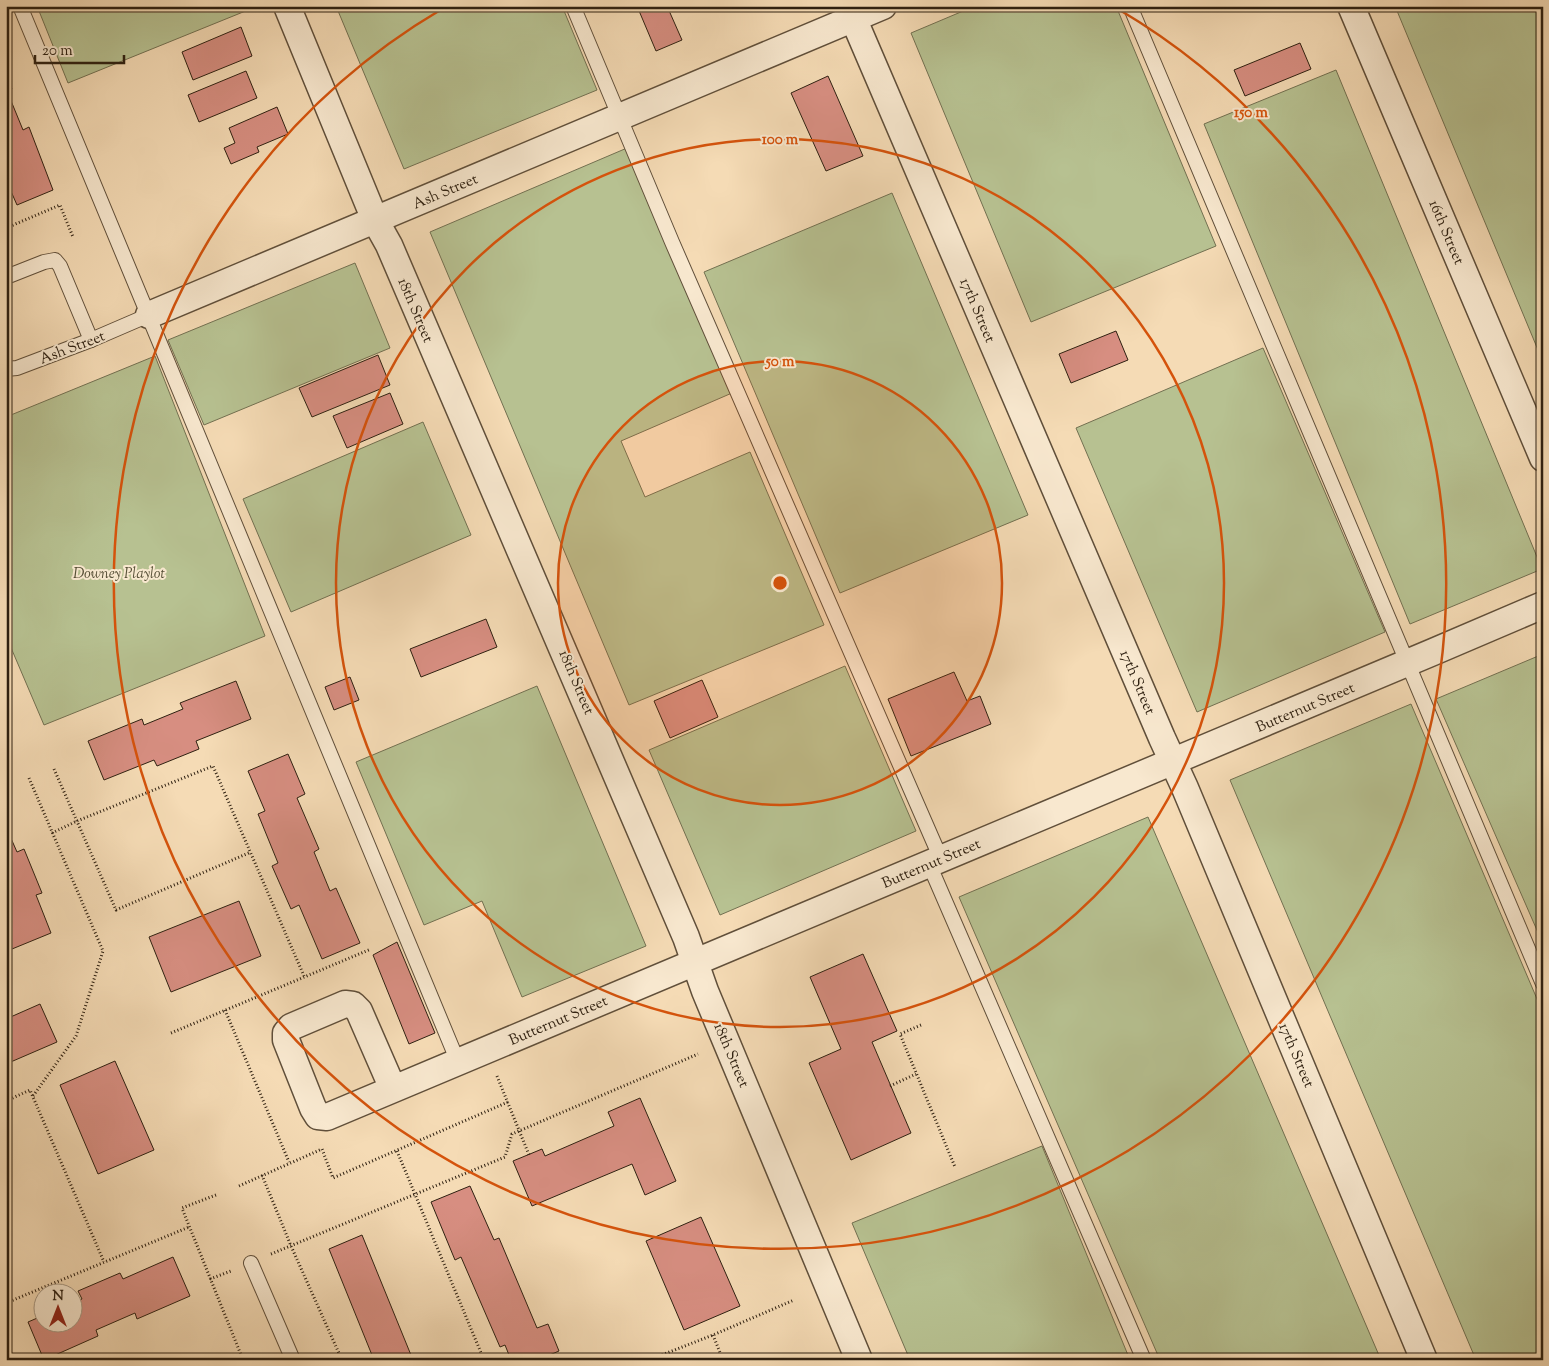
<svg xmlns="http://www.w3.org/2000/svg" width="1549" height="1366" font-family="'Sorts Mill Goudy',serif">
<style>
.green{fill:#b7c191;stroke:#727051}
.building{fill:#d78e81;stroke:#2e2011}
.lines{fill:none;stroke-linecap:round;stroke-linejoin:round}
.service-casing{stroke:#604f3a;stroke-width:16}
.minor-casing{stroke:#604f3a;stroke-width:29}
.path{stroke:#2e2011;stroke-width:3;stroke-dasharray:1 2.5;stroke-linecap:butt}
.service{stroke:#f8e8cf;stroke-width:14}
.minor{stroke:#f8e8cf;stroke-width:26}
.ring{fill:none;stroke:#d5530c;stroke-width:2.5}
.labels{text-anchor:middle;stroke-width:4;stroke-linejoin:round;paint-order:stroke}
.street-label{font-size:15px;fill:#2e2011;stroke:#f8e8cf}
.park-label{font-size:15px;font-style:italic;fill:#575037;stroke:#f8e8cf}
.centre{fill:#d5530c;stroke:#f8e8cf;stroke-width:2.5}
.ring-label{font-size:15px;text-anchor:middle;font-weight:bold;fill:#d5530c;stroke:#f8e8cf;stroke-width:4;stroke-linejoin:round;paint-order:stroke}
</style>
<rect width="100%" height="100%" fill="#f5dbb5"/>
<filter id="stains"><feTurbulence type="fractalNoise" baseFrequency=".004" numOctaves="4"/><feColorMatrix values="0 0 0 0 .2 0 0 0 0 .09 0 0 0 0 .02 0 0 0 .5 -.17"/></filter>
<radialGradient id="worn" r=".72"><stop offset=".6" stop-color="#630" stop-opacity="0"/><stop offset="1" stop-color="#630" stop-opacity=".3"/></radialGradient>
<g class="green">
<path d="M37,6H246L248,10L68,83Z"/>
<path d="M336,6H562L597,90L404,169Z"/>
<path d="M975,6H1116L1216,246L1031,322L911,33Z"/>
<path d="M1395,6H1543V362Z"/>
<path d="M1336,70L1542,569L1410,624L1204,124Z"/>
<path d="M627,148L732,393L621,441L645,497L750,452L824,625L629,705L430,232Z"/>
<path d="M892,193L1028,515L840,593L704,272Z"/>
<path d="M355,263L390,348L204,425L168,340Z"/>
<path d="M1263,348L1385,632L1197,712L1076,428Z"/>
<path d="M155,356L265,636L44,725L6,636V417Z"/>
<path d="M423,422L471,535L291,612L243,499Z"/>
<path d="M1543,654V944L1436,699Z"/>
<path d="M845,666L916,831L720,915L649,750Z"/>
<path d="M537,686L646,946L522,997L482,901L424,925L356,762Z"/>
<path d="M1411,704L1543,1013V1360H1476L1230,780Z"/>
<path d="M1148,817L1381,1360H1160L959,897Z"/>
<path d="M1042,1146L1130,1360H910L852,1223Z"/>
</g>
<g class="building">
<path d="M637,6H667L682,40L656,51Z"/>
<path d="M241,27L252,56L193,80L182,52Z"/>
<path d="M1300,43L1311,69L1245,96L1234,70Z"/>
<path d="M246,71L257,98L199,122L188,95Z"/>
<path d="M6,75L12,89L7,91L23,130L29,127L53,190L17,205L6,180Z"/>
<path d="M828,76L863,156L826,171L791,93Z"/>
<path d="M277,107L288,134L257,147L259,152L231,164L224,148L235,143L229,128Z"/>
<path d="M1116,331L1128,360L1071,383L1059,354Z"/>
<path d="M378,355L390,385L312,417L299,388Z"/>
<path d="M390,393L403,424L347,448L333,416Z"/>
<path d="M486,619L497,647L421,677L410,649Z"/>
<path d="M954,672L967,701L980,696L991,724L911,756L888,699Z"/>
<path d="M350,677L359,700L334,710L325,687Z"/>
<path d="M702,680L718,717L670,738L654,701Z"/>
<path d="M236,681L251,719L196,741L199,749L157,766L154,760L104,780L88,741L142,719L144,725L183,709L180,703Z"/>
<path d="M288,754L305,794L297,798L319,849L314,852L330,891L336,888L360,943L322,959L299,905L291,909L272,866L278,863L258,814L265,811L248,771Z"/>
<path d="M6,827L17,852L24,849L42,893L36,895L51,933L12,949L6,935Z"/>
<path d="M239,901L261,956L171,992L149,937Z"/>
<path d="M397,942L435,1033L409,1044L373,955Z"/>
<path d="M863,954L897,1031L872,1042L911,1133L851,1160L809,1063L841,1049L810,977Z"/>
<path d="M40,1004L57,1042L6,1064V1019Z"/>
<path d="M115,1061L154,1150L98,1174L60,1085Z"/>
<path d="M640,1098L676,1181L645,1195L632,1164L532,1206L513,1161L542,1149L545,1156L614,1126L608,1112Z"/>
<path d="M470,1186L494,1240L499,1238L537,1328L548,1324L559,1351L538,1360H511L505,1345L500,1347L461,1257L455,1260L431,1202Z"/>
<path d="M701,1217L740,1306L684,1330L646,1241Z"/>
<path d="M362,1235L413,1360H374L329,1249Z"/>
<path d="M173,1257L190,1296L137,1319L135,1313L96,1330L98,1336L44,1360L28,1322L42,1316V1324H72V1303L82,1299L78,1291L120,1273L123,1279Z"/>
</g>
<g class="lines">
<g class="service-casing">
<g id="service">
<path d="M20,6L458,1062"/>
<path d="M573,6L672,242L941,859"/>
<path d="M1130,6L1543,984"/>
<path d="M6,277L44,262L55,260L60,266L91,340"/>
<path d="M6,369L17,368L91,340L149,315"/>
<path d="M929,864L1144,1360"/>
<path d="M251,1263L293,1360"/>
</g>
</g>
<g class="minor-casing">
<g id="minor">
<path d="M287,6L375,220L389,245L686,937L705,991L859,1360"/>
<path d="M848,6L1162,738L1185,788L1424,1360"/>
<path d="M1351,6L1543,458"/>
<path d="M149,315L883,6"/>
<path d="M393,1089L359,1011L353,1005L345,1004L291,1027L286,1033V1040L313,1108L318,1116L327,1117C733,946 1139,778 1543,605"/>
</g>
</g>
<g class="path">
<path d="M6,228L60,205L73,237"/>
<path d="M54,769L116,910L251,852"/>
<path d="M29,778L103,951L76,1036L33,1096"/>
<path d="M52,833L77,821L213,766L304,976"/>
<path d="M225,1010L289,1162"/>
<path d="M921,1025L900,1034L955,1167"/>
<path d="M171,1033L371,949"/>
<path d="M497,1076L529,1155"/>
<path d="M890,1086L916,1074"/>
<path d="M6,1101L30,1090L104,1262"/>
<path d="M397,1151L484,1360"/>
<path d="M262,1175L291,1246L342,1360"/>
<path d="M239,1186L322,1149L333,1178L508,1102"/>
<path d="M216,1195L182,1208L243,1360"/>
<path d="M271,1254L505,1157L512,1134L698,1054"/>
<path d="M210,1279L231,1271"/>
<path d="M6,1303L189,1227"/>
<path d="M713,1335L723,1360"/>
<path d="M649,1360L713,1335L794,1300"/>
</g>
<use href="#service" class="service"/>
<use href="#minor" class="minor"/>
</g>
<circle cx="780" cy="583" r="222" fill="#d5530c" fill-opacity=".12"/>
<g class="ring">
<circle cx="780" cy="583" r="222"/>
<circle cx="780" cy="583" r="444"/>
<path d="M1118 9A666 666 0 1 1 442 9"/>
</g>
<g class="labels">
<g class="street-label">
<text transform="translate(445 191) rotate(-23)" y="5">Ash Street</text>
<text transform="translate(1447 232) rotate(67)" y="5">16th Street</text>
<text transform="translate(416 310) rotate(67)" y="5">18th Street</text>
<text transform="translate(978 310) rotate(67)" y="5">17th Street</text>
<text transform="translate(72 347) rotate(-21)" y="5">Ash Street</text>
<text transform="translate(577 682) rotate(67)" y="5">18th Street</text>
<text transform="translate(1138 682) rotate(67)" y="5">17th Street</text>
<text transform="translate(1305 707) rotate(-23)" y="5">Butternut Street</text>
<text transform="translate(931 863) rotate(-23)" y="5">Butternut Street</text>
<text transform="translate(558 1020) rotate(-23)" y="5">Butternut Street</text>
<text transform="translate(732 1055) rotate(67)" y="5">18th Street</text>
<text transform="translate(1297 1055) rotate(67)" y="5">17th Street</text>
</g>
<g class="park-label">
<text x="119" y="578">Downey Playlot</text>
</g>
</g>
<circle cx="780" cy="583" r="8" class="centre"/>
<g class="ring-label">
<text x="1251" y="117">150 m</text>
<text x="780" y="144">100 m</text>
<text x="780" y="366">50 m</text>
</g>
<rect width="1549" height="1366" fill="none" stroke="#f5dbb5" stroke-width="25"/>
<rect x="8" y="8" width="1534" height="1351" fill="none" stroke="#2e2011" stroke-width="2.5"/>
<rect x="12" y="12" width="1524" height="1341" fill="none" stroke="#2e2011"/>
<g transform="translate(58 1308)"><circle r="24" fill="#f8e8cf" stroke="#a79883"/>
<path d="M0-4L9 19L0 12L-9 19Z" fill="#8f2418"/>
<text y="-8" font-size="14" font-weight="bold" text-anchor="middle" fill="#2e2011">N</text>
</g>
<path d="M35 55v8h89v-8" fill="none" stroke="#2e2011" stroke-width="2.5"/>
<text x="42" y="55" font-size="15" fill="#2e2011" stroke="#f8e8cf" stroke-width="4" paint-order="stroke">20 m</text>
<rect width="100%" height="100%" filter="url(#stains)"/>
<rect width="100%" height="100%" fill="url(#worn)"/>
</svg>
